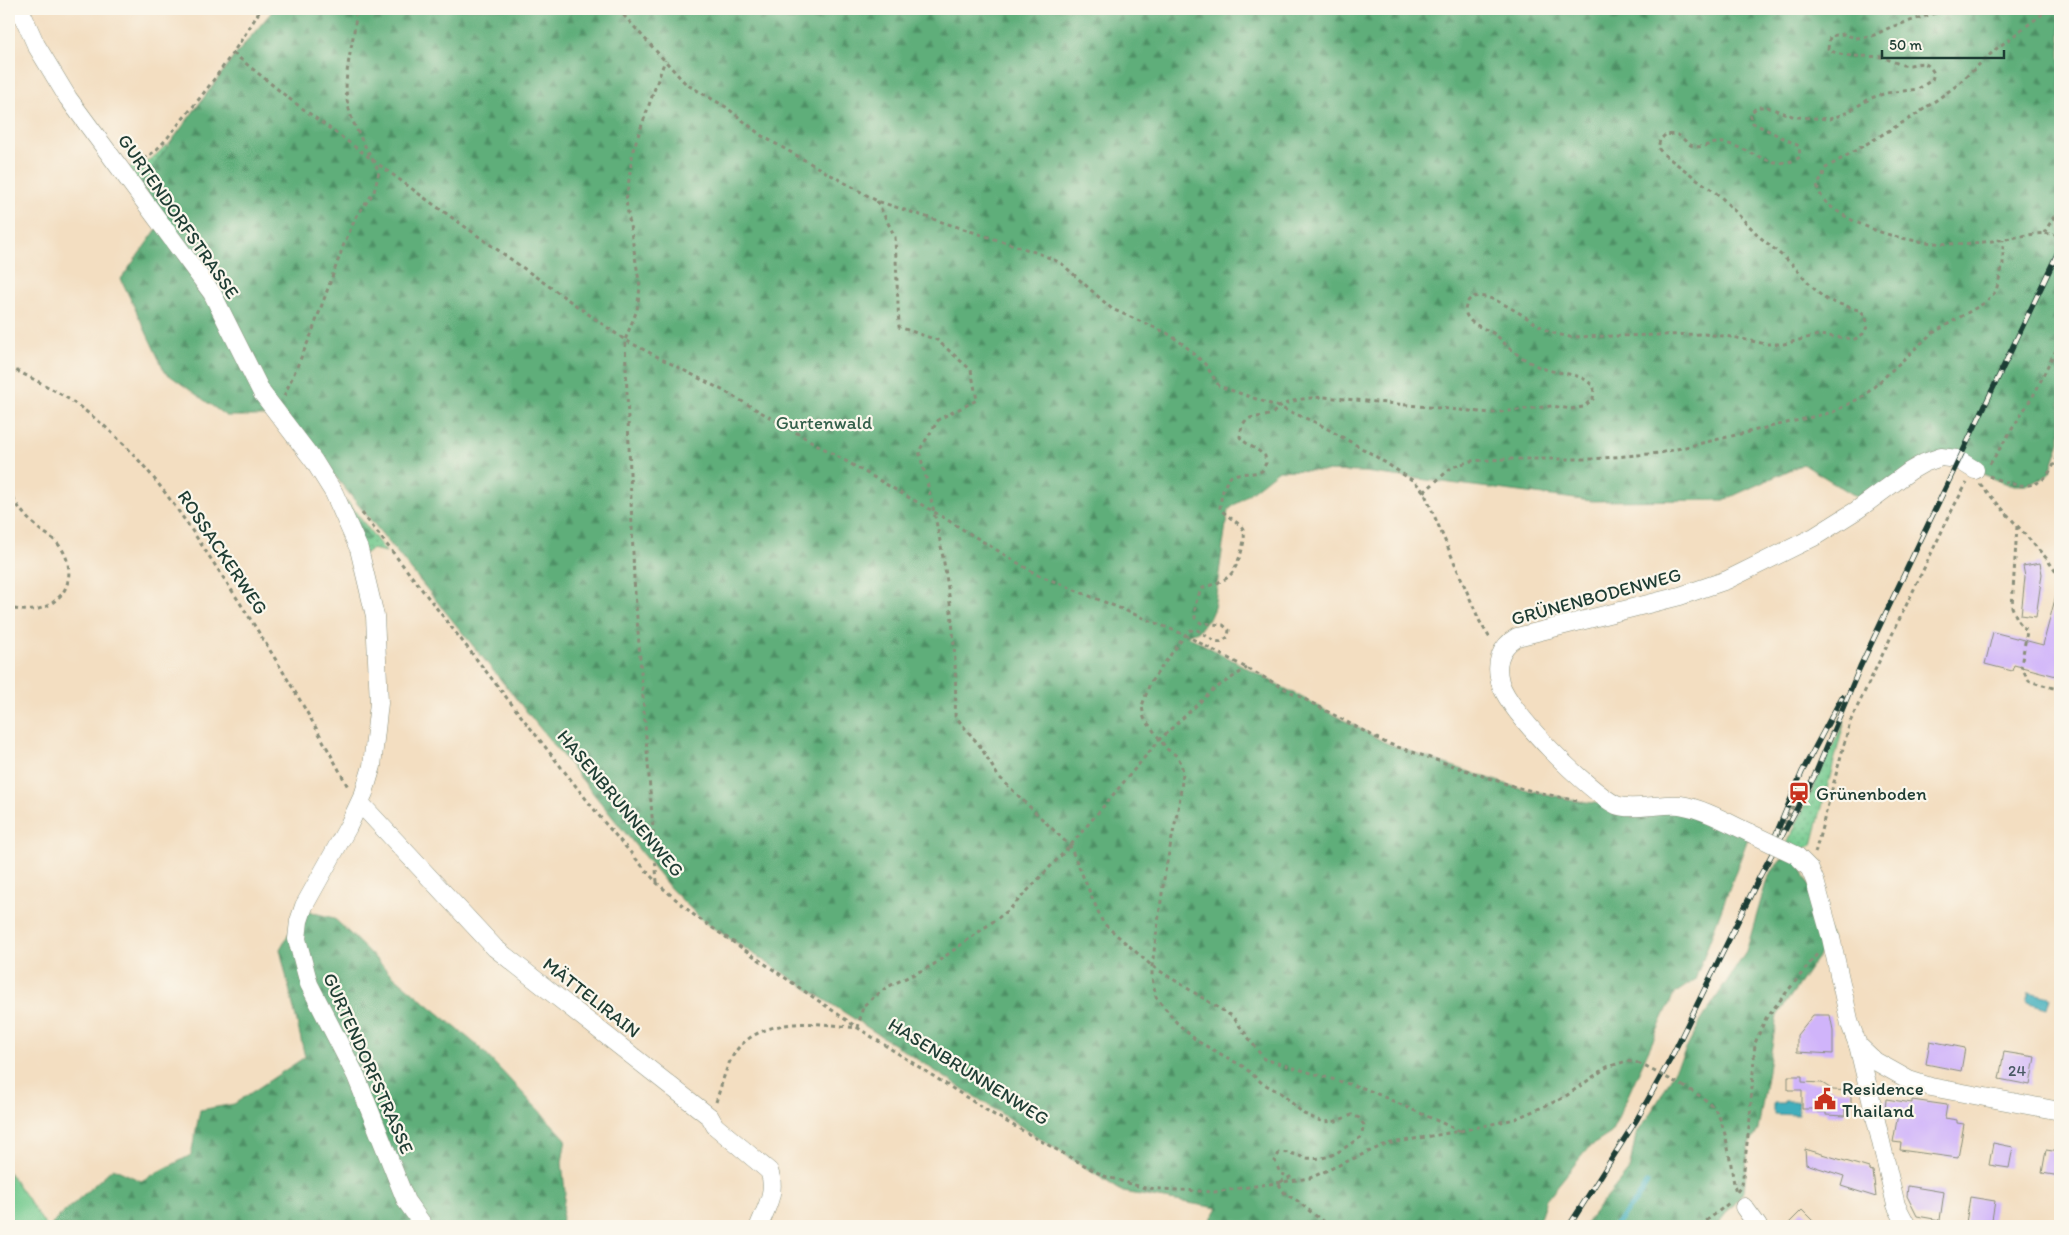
<svg xmlns="http://www.w3.org/2000/svg" width="2069" height="1235" font-family="Itim,sans-serif">
<style>
.grass{fill:url(#grass-dots);stroke:#4a8462}
.forest{fill:url(#forest-firs);stroke:#3f7657}
.garden{fill:#74ca8f;stroke:#4a8462}
.water{fill:#3faebc;stroke:#2f7678}
.lines{fill:none;stroke-linecap:round;stroke-linejoin:round}
.stream{stroke:#3faebc;stroke-width:5}
.building{fill:#d0b4fa}
.street-casing{stroke:#898e7a;stroke-width:19}
.path{stroke:#898e7a;stroke-width:3;stroke-dasharray:4 4;stroke-linecap:butt}
.street{stroke:#fff;stroke-width:18}
.rail-casing{stroke:#1f3d34;stroke-width:5.5}
.rail{stroke:#fbf7ec;stroke-width:4;stroke-dasharray:11;stroke-linecap:butt}
.street-bridge-casing{stroke:#898e7a;stroke-width:19;stroke-linecap:butt}
.path-bridge{stroke:#898e7a;stroke-width:3;stroke-dasharray:4 4;stroke-linecap:butt}
.street-bridge{stroke:#fff;stroke-width:18}
.labels{text-anchor:middle;stroke-width:4.5;stroke-linejoin:round;paint-order:stroke}
.number-label{font-size:16px;fill:#4b5b66}
.street-label{font-size:19px;fill:#1f3d34;stroke:#fbf7ec}
.park-label{font-size:19px;fill:#34604b;stroke:#fbf7ec}
.poi-label{font-size:19px;fill:#1f3d34;stroke:#fbf7ec;text-anchor:start}
</style>
<defs>
<pattern id="grass-dots" width="8" height="8" patternUnits="userSpaceOnUse" patternTransform="scale(1.25)"><rect width="8" height="8" fill="#74ca8f"/><path d="M2 2h.1M6 6h.1" fill="none" stroke="#5fa576" stroke-width="1.8" stroke-linecap="round"/></pattern>
<pattern id="forest-firs" width="22" height="20" patternUnits="userSpaceOnUse" patternTransform="scale(1.25)"><rect width="22" height="20" fill="#5fae7a"/><path d="M5 1l3.5 6h-7zM16 11l3.5 6h-7z" fill="#4e8f65"/></pattern>
</defs>
<rect width="100%" height="100%" fill="#fbf7ec"/>
<filter id="ink" filterUnits="userSpaceOnUse"><feTurbulence type="fractalNoise" baseFrequency=".02" numOctaves="2"/><feDisplacementMap in="SourceGraphic" scale="10" xChannelSelector="R" yChannelSelector="G"/><feConvolveMatrix kernelMatrix="1 2 1 2 8 2 1 2 1" color-interpolation-filters="sRGB"/></filter>
<filter id="wash" filterUnits="userSpaceOnUse"><feTurbulence type="fractalNoise" baseFrequency=".0096" numOctaves="4" result="noise"/><feDisplacementMap in="SourceGraphic" scale="20" xChannelSelector="R" yChannelSelector="G"/><feGaussianBlur stdDeviation="1.12" result="paint"/><feColorMatrix in="noise" values="0 0 0 0 0 0 0 0 0 0 0 0 0 0 0 0 0 1.4 0 .05"/><feComposite in="paint" operator="in"/></filter>
<g filter="url(#wash)">
<rect width="100%" height="100%" fill="#f3dec1"/>
<g class="grass">
<path d="M166,145L167,149L142,185L128,168L144,163L155,156Z"/>
<path d="M346,501L348,502L386,552L371,549L365,554Z"/>
<path d="M1845,720L1812,845L1799,851L1787,844Z"/>
</g>
<g class="forest">
<path d="M274,9H2060V442L2050,472L2042,479L2025,485H2010L1941,457L1867,503L1803,464L1724,500L1591,501L1364,472L1279,470L1228,510L1214,608L1209,619L1198,631L1186,635L1386,743L1440,762L1515,787L1578,801L1618,806L1668,804L1750,833L1695,980L1674,994L1611,1133L1588,1148L1546,1200L1537,1226H1206L1218,1208L1123,1192L704,922L671,889L286,416H226L165,372L121,279L164,219L140,184L233,58Z"/>
<path d="M350,509L370,538L367,540L362,539Z"/>
<path d="M1796,855L1831,938L1777,1016L1758,1130L1748,1148L1744,1191L1716,1226H1583L1629,1170L1636,1135L1660,1098L1701,1021L1746,952L1767,879L1780,860Z"/>
<path d="M302,910L334,918L391,974L478,1046L566,1139L562,1162L565,1192L561,1226H53L51,1224L113,1168L141,1181L191,1155L200,1110L234,1104L305,1057L280,949Z"/>
</g>
<path class="garden" d="M9,1172L46,1226H9Z"/>
<g class="water">
<path d="M2029,992L2050,997L2047,1008L2026,1002Z"/>
<path d="M1784,1101H1798V1115L1774,1114V1103H1784Z"/>
</g>
<g class="lines">
<path class="stream" d="M1614,1226L1636,1201L1647,1183"/>
</g>
<g id="blocks">
<g class="building">
<path d="M2040,563L2042,574L2036,617L2021,615L2025,577L2023,566Z"/>
<path d="M2056,595H2060V677L2014,665L2012,671L1985,664L1993,632L2043,645Z"/>
<path d="M1813,1015H1830L1833,1030V1054L1797,1052V1035Z"/>
<path d="M1930,1041L1965,1048L1961,1071L1926,1064Z"/>
<path d="M2004,1052L2035,1057L2030,1085L1999,1079Z"/>
<path d="M1788,1076H1802V1082L1822,1083L1833,1090L1851,1091V1107L1845,1106V1116L1826,1115V1112H1817V1109H1802V1090H1788Z"/>
<path d="M1886,1099L1912,1103V1100L1947,1105L1945,1118L1957,1120V1123L1964,1124L1958,1158L1900,1150L1901,1143L1893,1142L1898,1114L1885,1112Z"/>
<path d="M1993,1143L2013,1147L2009,1168L1989,1165Z"/>
<path d="M1805,1149L1869,1168V1170L1873,1171L1876,1197L1841,1186L1844,1176L1806,1164Z"/>
<path d="M2046,1150L2060,1152V1176L2042,1173Z"/>
<path d="M1908,1186L1944,1192L1940,1220L1917,1216L1907,1196Z"/>
<path d="M1970,1197L1995,1201L1991,1226L1966,1223Z"/>
<path d="M1802,1210L1818,1226H1786Z"/>
</g>
</g>
</g>
<g filter="url(#ink)">
<use href="#blocks" fill-opacity="0" stroke="#898e7a" stroke-width="1"/>
<g class="lines">
<g class="street-casing">
<g id="street">
<path d="M20,9L36,45L68,98L212,293L262,393L314,461L334,493L359,549L375,616L379,703L372,766L364,793L348,827L304,906L299,921L297,939L309,984L356,1076L406,1201L424,1226"/>
<path d="M360,803L495,948L710,1117L715,1126L769,1171C777,1191 766,1208 759,1226"/>
<path d="M1750,833C1728,823 1705,809 1680,805C1664,803 1629,811 1616,805C1588,791 1508,712 1500,682C1495,663 1500,647 1517,637L1680,596L1727,580L1814,537L1857,510L1910,471L1924,463L1941,457L1957,459L1975,470"/>
<path d="M1796,855L1810,869L1815,881L1831,938L1850,1024L1858,1045L1875,1061L1909,1080L1931,1087L2060,1111"/>
<path d="M1858,1045L1896,1205L1907,1226"/>
<path d="M1744,1207L1758,1226"/>
</g>
</g>
<g class="path">
<path d="M618,9L686,84L726,107L762,136L877,201L1038,253L1061,263L1112,309L1167,333L1183,344L1205,364L1219,386L1279,407L1317,423L1372,454L1415,482L1424,492L1480,622L1491,640"/>
<path d="M2049,9L1996,49L1956,86L1917,114L1824,169L1823,177L1817,185C1821,203 1835,210 1850,219C1894,242 1944,248 1992,241C2013,239 2041,229 2060,236"/>
<path d="M233,53L291,100L430,202L625,340L724,391L936,513L1036,574L1185,635L1386,743L1515,787L1581,802"/>
<path d="M2060,80L2057,89L2060,96"/>
<path d="M136,162C156,155 168,137 181,121C211,86 237,48 261,9"/>
<path d="M877,201L895,237L899,327L937,340L971,370L977,400L939,419L919,451C942,537 959,627 955,716L980,746L998,776L1070,846L1103,923L1152,966L1233,1017L1264,1059L1366,1089L1460,1131"/>
<path d="M2044,233L2060,207"/>
<path d="M9,367C35,380 61,392 84,410C141,451 179,511 217,568C265,640 309,712 349,789"/>
<path d="M284,396L311,335L344,244L356,217L374,192L379,172C369,151 353,129 348,105C341,74 356,40 356,9"/>
<path d="M1990,464L2036,391L2050,361L2060,344"/>
<path d="M1989,476C2008,484 2036,494 2050,471C2056,463 2058,451 2060,442"/>
<path d="M1980,484L2047,559L2060,578"/>
<path d="M9,491C16,504 24,516 35,525C41,532 50,535 56,542C71,556 74,583 59,597C44,612 28,612 9,608"/>
<path d="M1424,492L1452,467L1471,461L1505,459H1592L1660,453L1833,412L1864,396L1931,334L1986,302L1996,291L2003,264V240"/>
<path d="M362,513L604,822L657,883L694,915L858,1028L991,1113L1104,1176L1145,1188L1214,1192L1310,1178L1386,1144L1460,1131L1515,1119L1563,1098L1607,1067L1627,1061L1638,1063"/>
<path d="M2017,526L2012,607L2018,621L2027,631L2021,666L2029,681L2060,690"/>
<path d="M1781,831L1799,793"/>
<path d="M1815,853L1850,722L1954,506L1967,483"/>
<path d="M657,882L634,579L625,340L637,310L640,287L626,201L633,150L665,60"/>
<path d="M858,1028L863,1006L887,987L933,965L1009,910L1070,846L1160,739L1214,689L1247,668"/>
<path d="M1683,1086C1695,1093 1710,1100 1717,1113C1728,1132 1731,1171 1736,1194"/>
<path d="M716,1102C722,1084 727,1060 740,1046C770,1016 819,1023 857,1028"/>
<path d="M1737,1192L1742,1185L1750,1118L1755,1043L1766,1018L1818,953"/>
<path d="M1348,1226L1323,1221L1316,1216L1295,1199L1286,1195L1278,1183L1290,1177L1280,1173L1275,1161L1279,1153C1289,1151 1297,1156 1307,1158C1332,1161 1341,1149 1361,1137L1364,1125L1359,1118L1352,1115L1336,1121L1323,1122L1304,1114L1281,1093L1262,1083L1244,1067L1197,1041L1177,1023L1156,997L1152,978V966L1165,872L1179,804L1183,773L1181,763L1177,756L1167,749L1144,718L1142,706L1150,683L1188,631L1196,629L1214,641L1221,642L1228,637L1229,630L1223,625L1201,623L1195,618V605L1201,589C1210,585 1223,582 1229,576C1237,570 1248,537 1243,529C1240,523 1226,516 1220,509C1220,500 1224,480 1233,475C1242,472 1253,475 1262,471L1266,463L1265,456C1257,448 1247,446 1240,437C1243,408 1258,422 1273,413C1275,411 1276,409 1279,407C1292,399 1309,398 1324,397L1491,413L1552,406L1571,409L1583,407L1593,399L1594,388C1583,371 1557,375 1539,367C1530,363 1521,357 1513,351C1507,347 1502,340 1496,335C1488,329 1476,327 1470,320C1466,316 1464,311 1466,306C1473,276 1534,324 1548,331C1554,334 1562,335 1570,337L1704,334L1732,337L1766,344H1784L1818,335L1855,339L1863,334L1867,327L1866,317L1861,311L1827,300L1817,292L1792,264L1761,238L1720,196L1663,154L1658,148L1660,140L1666,134C1669,135 1674,134 1678,135C1683,138 1687,144 1693,146C1703,149 1713,141 1724,143C1749,147 1774,174 1800,157L1799,146L1753,123L1750,114L1757,107H1767L1795,117L1830,119L1846,113L1871,98L1886,93L1918,89L1932,80L1934,73C1924,56 1918,67 1903,65C1895,63 1889,59 1881,57C1863,55 1844,59 1828,49L1830,36L1844,34L1855,38L1872,36L1891,27L1948,9"/>
<path d="M1700,1226L1729,1203"/>
</g>
<use href="#street" class="street"/>
<g class="rail-casing">
<g id="rail">
<path d="M1774,839L1802,772L1842,697"/>
<path d="M1569,1226L1637,1119L1670,1060L1760,876L1814,777L1860,667L2060,248"/>
</g>
</g>
<use href="#rail" class="rail"/>
<g class="street-bridge-casing">
<path id="street-bridge" d="M1750,833L1796,855"/>
</g>
<path class="path-bridge" d="M1638,1063L1683,1086"/>
<use href="#street-bridge" class="street-bridge"/>
</g>
</g>
<defs>
<g id="station-bare" transform="scale(1.725)"><path d="M-3-6H3Q5-6 5-4V2Q5 4 3 4L4.5 6H3L1.5 4h-3L-3 6H-4.5L-3 4Q-5 4-5 2V-4Q-5-6-3-6ZM-3.5-4v3h7v-3ZM-3.5 1v1.5H-2V1ZM2 1v1.5H3.5V1Z" fill="#c8321e" stroke="#fbf7ec" stroke-width="2.5" paint-order="stroke"/></g>
<g id="civic-bare" transform="scale(1.725)"><path d="M-.6-6.5H3V-4.5H.6V-3L4-1V1h2V6H-6V1h2V-1L-.6-3ZM-1.2 2.5V6h2.4V2.5Z" fill="#c8321e" stroke="#fbf7ec" stroke-width="2.5" paint-order="stroke"/></g>
</defs>
<g fill-rule="evenodd">
<use href="#station-bare" x="1799" y="793"/>
<use href="#civic-bare" x="1825" y="1099"/>
</g>
<g class="labels">
<g class="number-label">
<text x="2017" y="1076">24</text>
</g>
<g class="street-label">
<text transform="translate(179 216) rotate(55)" y="7">GURTENDORFSTRASSE</text>
<text transform="translate(223 552) rotate(56)" y="7">ROSSACKERWEG</text>
<text transform="translate(1596 596) rotate(-15)" y="7">GRÜNENBODENWEG</text>
<text transform="translate(621 803) rotate(50)" y="7">HASENBRUNNENWEG</text>
<text transform="translate(592 997) rotate(38)" y="7">MÄTTELIRAIN</text>
<text transform="translate(369 1063) rotate(66)" y="7">GURTENDORFSTRASSE</text>
<text transform="translate(969 1071) rotate(32)" y="7">HASENBRUNNENWEG</text>
</g>
<g class="park-label">
<text x="824" y="429">Gurtenwald</text>
</g>
<g class="poi-label">
<text x="1816" y="800">Grünenboden</text>
<text x="1842" y="1095">Residence<tspan x="1842" dy="22">Thailand</tspan></text>
</g>
</g>
<rect width="2069" height="1235" fill="none" stroke="#fbf7ec" stroke-width="30"/>
<path d="M1882 50v8h122v-8" fill="none" stroke="#1f3d34" stroke-width="2.5"/>
<text x="1889" y="50" font-size="15" fill="#1f3d34" stroke="#fbf7ec" stroke-width="4" paint-order="stroke">50 m</text>
</svg>
